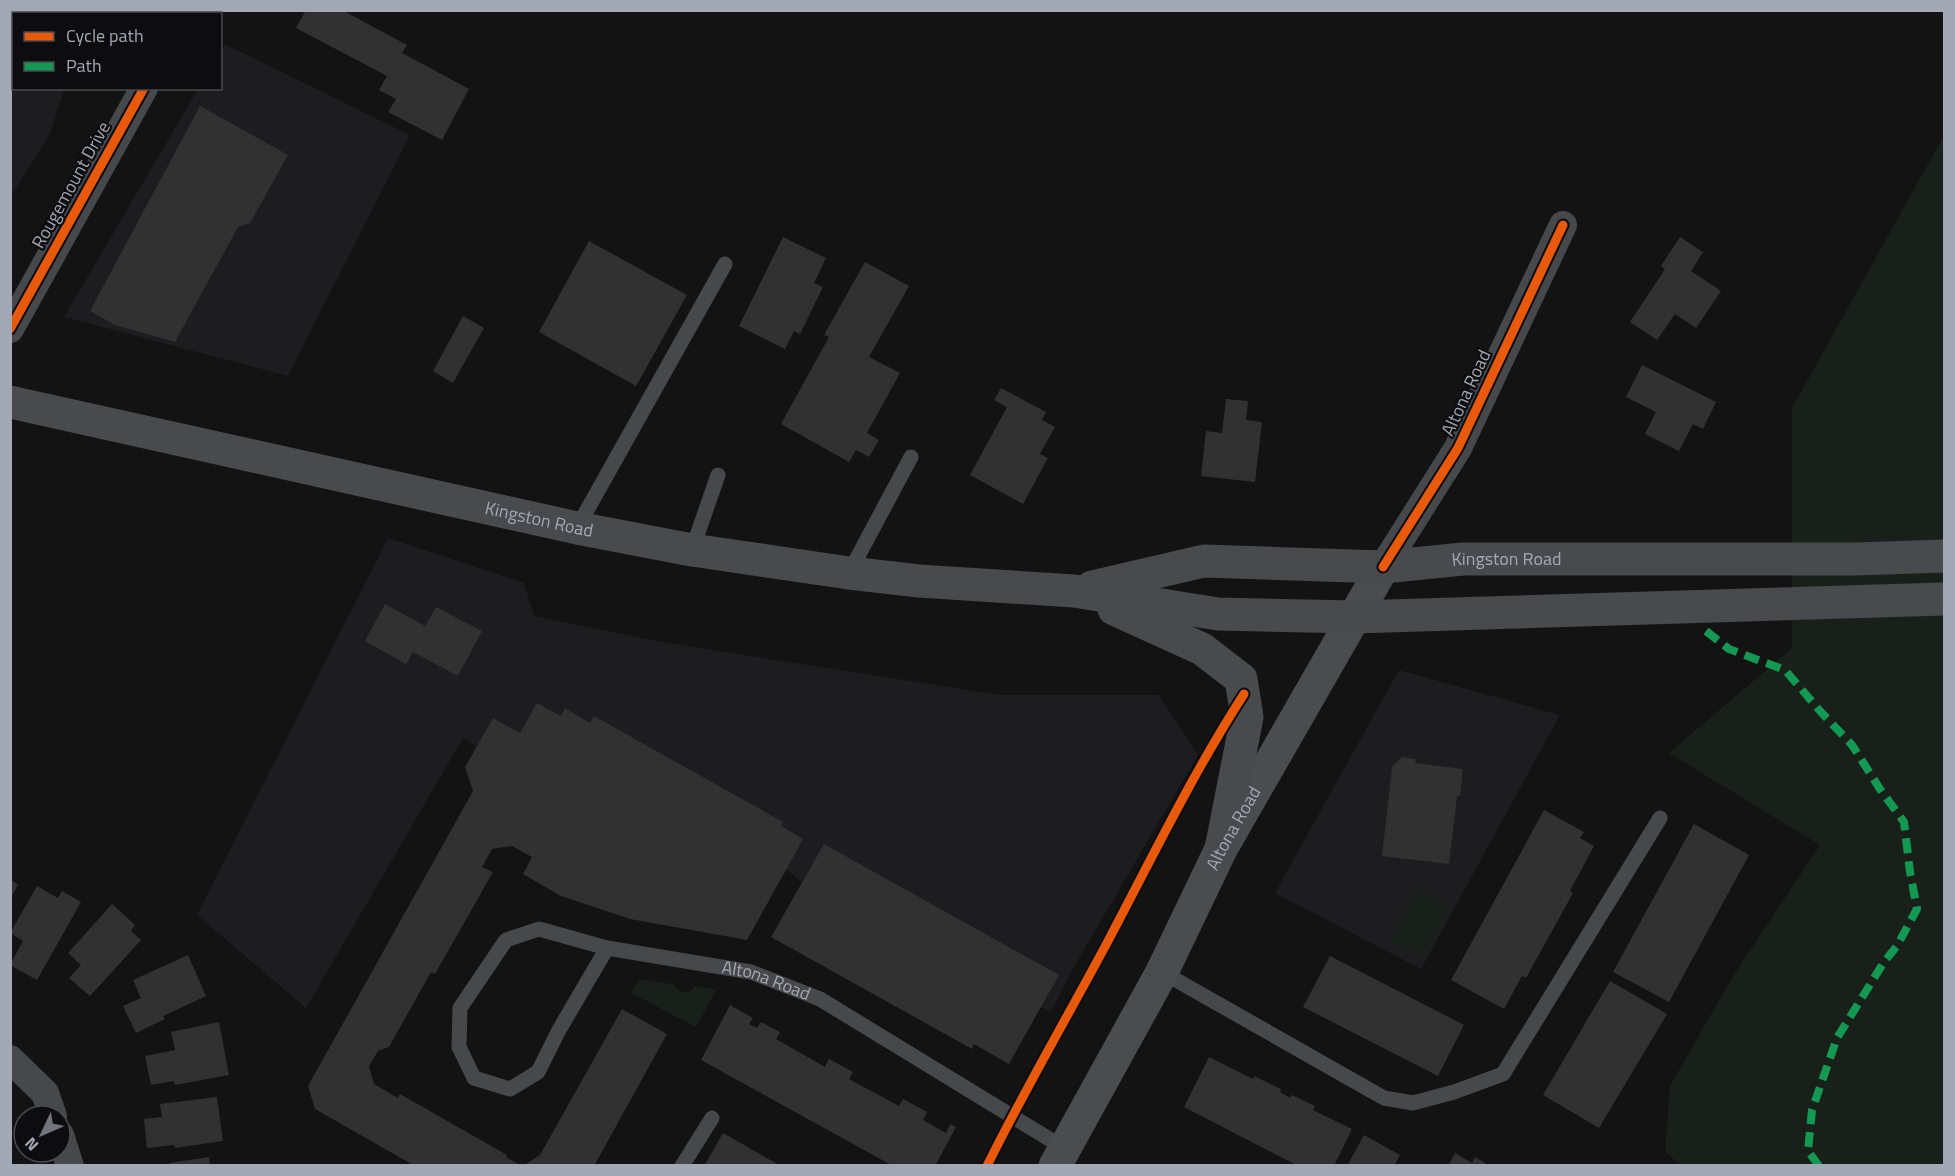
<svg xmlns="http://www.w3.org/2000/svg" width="1955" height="1176" font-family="'Titillium Web',sans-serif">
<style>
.built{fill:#1d1d1f}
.green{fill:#19201a}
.building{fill:#313132}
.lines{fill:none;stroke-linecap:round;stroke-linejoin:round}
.lane{stroke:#47484c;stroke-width:15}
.street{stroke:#47484c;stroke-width:28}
.secondary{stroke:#4b4c50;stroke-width:33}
.primary{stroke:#494a4e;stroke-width:33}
.quiet{stroke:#139951;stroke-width:8;stroke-dasharray:15 8;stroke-linecap:butt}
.cycleway-casing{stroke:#0d0d0f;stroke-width:13}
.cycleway{stroke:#e8590c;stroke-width:9}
.labels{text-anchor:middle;stroke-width:4.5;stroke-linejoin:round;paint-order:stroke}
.street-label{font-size:18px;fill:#a3a8b5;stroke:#0d0d0f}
</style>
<rect width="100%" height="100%" fill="#131313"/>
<g class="built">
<path d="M11,11H88L87,14H14V88L64,89L50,134L11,196Z"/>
<path d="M225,44L410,135L288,376L64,317L198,89L220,88L221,51Z"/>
<path d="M388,538L524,583L534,616L656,641L999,695H1159L1198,755L1071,972L1051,1012L803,883L783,867L589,814L463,738L306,1008L197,915Z"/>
<path d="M1399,670L1560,715L1421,969L1275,893Z"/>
</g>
<g class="green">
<path d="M1942,139L1944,140V1165L1681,1166L1665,1151L1670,1086L1733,976L1820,845L1669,753L1792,648V408Z"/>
<path d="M1416,889L1450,906L1425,957L1391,941Z"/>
<path d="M640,980L673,984L681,992H689L695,986L716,990L696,1027L631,993Z"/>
</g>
<g class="building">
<path d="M10,10H39V14H14V63L10,66Z"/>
<path d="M306,10H342L407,45L402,53L469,89L442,140L388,112L396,99L379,90L387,76L296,28Z"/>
<path d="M200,106L288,155L250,223L238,227L175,342L115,325L90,311Z"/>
<path d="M783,237L826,258L814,283L823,287L800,334L794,331L785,349L739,326Z"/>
<path d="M1680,237L1703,252L1691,271L1721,291L1696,328L1675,314L1657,340L1630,322L1665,269L1661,266Z"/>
<path d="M589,241L687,295L636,386L539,332Z"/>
<path d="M865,262L909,286L869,357L900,373L867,433L879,440L869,457L856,450L849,462L781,424L829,337L824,335Z"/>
<path d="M463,316L484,328L453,383L433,371Z"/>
<path d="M1642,365L1716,402L1703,429L1693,424L1679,451L1645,434L1656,412L1626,397Z"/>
<path d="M1001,388L1046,412L1042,420L1055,427L1040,454L1048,458L1023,504L970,475L1007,407L994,400Z"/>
<path d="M1226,399L1248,401L1246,420L1262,422L1255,482L1201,476L1206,431L1222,433Z"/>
<path d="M385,604L425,626L436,607L482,631L458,676L413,652L406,664L365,641Z"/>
<path d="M537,703L561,716L565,708L590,723L594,716L783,822L781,826L803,839L747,940L630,919L561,896L523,874L532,857L512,846L492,849L482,867L493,872L435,974L431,972L389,1047L378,1051L369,1066L374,1084L398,1098L400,1094L507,1155L506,1157L522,1166H415L315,1109L308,1086L473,791L465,767L493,718L520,733Z"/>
<path d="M1402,757L1416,759L1415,763L1463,769L1460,796H1457L1449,864L1382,856L1392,767Z"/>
<path d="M1544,810L1584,832L1580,838L1594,846L1570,891L1573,893L1526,978L1522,976L1504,1009L1451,980Z"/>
<path d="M1694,824L1749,855L1669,1002L1613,972Z"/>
<path d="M824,844L1059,975L1009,1064L974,1044L972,1049L771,937Z"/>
<path d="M10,880L18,884L10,900Z"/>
<path d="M37,886L58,898L62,891L81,902L37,980L10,965L23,941L10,933Z"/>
<path d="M112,904L135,925L131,931L141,940L90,996L69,978L81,965L68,953Z"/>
<path d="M188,955L206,996L163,1016L165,1019L136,1033L123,1006L141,998L133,980Z"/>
<path d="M1330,956L1464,1025L1438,1076L1303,1007Z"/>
<path d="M1610,981L1667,1014L1599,1128L1543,1095Z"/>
<path d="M730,1005L753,1018L749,1024L757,1028L761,1022L780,1032L776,1039L825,1067L829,1059L853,1072L849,1079L899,1106L903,1099L927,1112L923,1120L946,1133L950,1124L956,1127L935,1166H893L701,1060Z"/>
<path d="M622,1009L667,1034L594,1166H523L540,1155Z"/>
<path d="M219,1022L229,1075L175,1085L174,1081L151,1085L145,1056L175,1050L171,1032Z"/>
<path d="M1209,1057L1253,1079L1254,1076L1281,1089L1280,1092L1290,1098L1292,1095L1315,1106L1313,1110L1352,1129L1334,1166H1298L1184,1107Z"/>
<path d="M217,1097L223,1141L175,1148L174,1145L147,1148L144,1119L162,1117L160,1104Z"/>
<path d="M723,1133L781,1166H704Z"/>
<path d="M1364,1135L1400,1155L1394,1166H1347Z"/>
<path d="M1455,1153L1472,1163L1475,1157L1490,1166H1448Z"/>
<path d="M209,1157L210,1166H169V1163Z"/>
</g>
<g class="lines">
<g class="lane">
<path d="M577,528L725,264"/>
<path d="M692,550L718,475"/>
<path d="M849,573L911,457"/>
<path id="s1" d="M607,948L559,1030L538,1072L510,1089L474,1078L459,1047L460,1008L506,940L539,929L607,948L751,972L820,999L1064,1148"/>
<path d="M1162,972L1384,1098L1413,1103L1454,1092L1503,1074L1660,818"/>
<path d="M682,1166L712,1118"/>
</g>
<g class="street">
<path d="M200,14L202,10"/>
<path d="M10,329L144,88"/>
<path d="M1383,567L1458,448L1563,225"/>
<path d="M10,1059L45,1093L53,1116"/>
<path d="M60,1135L70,1166"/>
</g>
<path class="secondary" id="s2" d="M1055,1166L1162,972L1221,849L1383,567"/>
<g class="primary">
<path id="s3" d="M10,402L577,528L692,550L849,573L919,581L1074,591L1218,614L1355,617L1944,599"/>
<path id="s4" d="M1092,587L1204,561L1383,567L1463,559H1856L1944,556"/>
<path d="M1114,609L1202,649L1241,679L1247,717L1221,849"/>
</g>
<path class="quiet" d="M1706,631L1729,649L1785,670L1820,711L1852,745L1880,789L1904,822L1910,872L1917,909L1897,946L1884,962L1837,1038L1812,1110L1808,1151L1819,1166"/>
<g class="cycleway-casing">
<g id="cycleway">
<path d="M10,329L144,88"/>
<path d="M1383,567L1458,448L1563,225"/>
<path d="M987,1166C1025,1089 1068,1016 1108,941C1152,858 1193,773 1244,694"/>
</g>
</g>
<use href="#cycleway" class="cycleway"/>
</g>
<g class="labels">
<g class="street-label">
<text transform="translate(71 185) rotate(-61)" y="6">Rougemount Drive</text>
<text transform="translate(1466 393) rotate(-65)" y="6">Altona Road</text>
<text dy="6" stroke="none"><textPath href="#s3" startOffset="542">Kingston Road</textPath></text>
<text dy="6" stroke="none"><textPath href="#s4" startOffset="418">Kingston Road</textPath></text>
<text dy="6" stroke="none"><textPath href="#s2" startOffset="382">Altona Road</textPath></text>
<text dy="6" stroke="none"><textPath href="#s1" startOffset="636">Altona Road</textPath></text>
</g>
</g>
<rect width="1955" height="1176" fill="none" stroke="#a3a8b5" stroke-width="24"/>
<rect x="12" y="12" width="210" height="78" fill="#0d0d0f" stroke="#494b51" stroke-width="1.5"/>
<rect x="24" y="32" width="30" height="9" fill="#e8590c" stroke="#494b51" stroke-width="1.5"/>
<text x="66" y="42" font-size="18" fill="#a3a8b5">Cycle path</text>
<rect x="24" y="62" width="30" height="9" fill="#139951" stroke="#494b51" stroke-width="1.5"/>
<text x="66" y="72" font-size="18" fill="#a3a8b5">Path</text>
<g transform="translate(42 1134) rotate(226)"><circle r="28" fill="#0d0d0f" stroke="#494b51" stroke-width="1.5"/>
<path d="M0-4.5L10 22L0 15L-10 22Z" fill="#71747c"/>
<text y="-9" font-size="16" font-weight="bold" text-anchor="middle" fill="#a3a8b5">N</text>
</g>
</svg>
